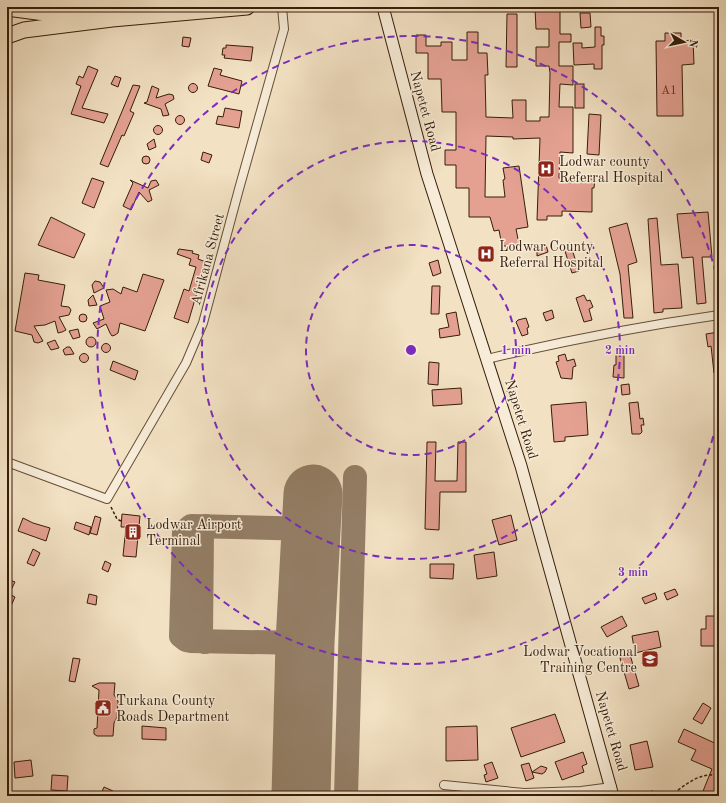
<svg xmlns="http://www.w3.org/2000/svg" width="726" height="803" font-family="'Old Standard TT',serif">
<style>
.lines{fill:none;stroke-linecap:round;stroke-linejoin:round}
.taxiway{stroke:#947f67;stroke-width:24}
.runway{stroke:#947f67;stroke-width:59}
.building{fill:#e4a192;stroke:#361d0b}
.street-casing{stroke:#654e39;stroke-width:10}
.secondary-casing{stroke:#361d0b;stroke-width:13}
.highway-casing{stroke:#361d0b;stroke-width:17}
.path{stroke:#361d0b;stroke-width:1.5;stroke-dasharray:3 2;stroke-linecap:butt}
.street{stroke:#f7ecd8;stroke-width:8}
.secondary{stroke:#f7ecd8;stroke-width:11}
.highway{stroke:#f2e1c3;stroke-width:15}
.ring{fill:none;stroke:#7b2cbf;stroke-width:2;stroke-dasharray:7 5}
.labels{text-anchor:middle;stroke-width:3;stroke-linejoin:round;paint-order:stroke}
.number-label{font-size:12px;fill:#623e2d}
.street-label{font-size:14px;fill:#361d0b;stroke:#f7ecd8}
.poi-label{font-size:14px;fill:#361d0b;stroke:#f7ecd8;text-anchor:start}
.centre{fill:#7b2cbf;stroke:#f7ecd8;stroke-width:2}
.ring-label{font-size:12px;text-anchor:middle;font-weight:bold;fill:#7b2cbf;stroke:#f7ecd8;stroke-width:3;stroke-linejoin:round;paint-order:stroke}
</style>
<rect width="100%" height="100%" fill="#f2e1c3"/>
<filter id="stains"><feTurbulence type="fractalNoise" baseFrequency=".005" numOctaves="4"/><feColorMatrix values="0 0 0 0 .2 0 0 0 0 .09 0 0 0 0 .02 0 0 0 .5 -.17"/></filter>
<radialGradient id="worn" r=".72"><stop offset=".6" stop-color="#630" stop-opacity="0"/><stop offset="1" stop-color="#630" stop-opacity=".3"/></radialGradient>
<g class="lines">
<g class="taxiway">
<path d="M205,642L201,634L202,533L206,526"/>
<path d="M305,643L191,641L186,640L181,636L184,532L191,526L312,529"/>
<path d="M346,796L355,477"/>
</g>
<path class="runway" d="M301,796L305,643L313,494"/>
</g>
<g class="building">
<path d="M535,8H560V34H571V42H559V66H573V85L560,84L559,107H573V153L560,152L559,178L595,179L594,188H592V212L562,211V216H547V220H537L540,138L513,139V137L486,136L485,197H505L503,180L505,179L503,168L519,166L528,227L516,229L519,244L513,245L514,249L507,251L506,246H502L499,230L494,231L490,217H469V188H456V165H445V150H456V112H442L441,79H428V53H416V35H426V46H441V42H452V60H467V32H478V53H487L488,75H485L486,117L513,118L512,100H526V121H540V117H549L550,73L549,66H536V47H549V29H536Z"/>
<path d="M580,13H590L591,27L581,28Z"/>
<path d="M507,14H517V67H506Z"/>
<path d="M595,27H601V36H604V45H602V69H594V64L574,65L573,43H582V48L595,47Z"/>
<path d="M665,33H681V41L693,40L694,64L682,65L683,116H657L656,41H665Z"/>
<path d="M183,37L191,38L189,47L182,46Z"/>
<path d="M226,45L253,47L251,61L224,58L225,55H222L223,48H226Z"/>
<path d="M88,66L98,70L82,108L108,114L104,123L71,114L81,86L76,84L79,76L83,78Z"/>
<path d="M214,68L222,70L220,75L242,81L239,94L208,86Z"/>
<path d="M115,76L121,78L118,87L111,84Z"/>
<circle cx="193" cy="88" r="4.5"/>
<rect x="575" y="84" width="9" height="24"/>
<path d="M133,85L140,86L130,111L134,113L124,136L122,135L108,167L100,164Z"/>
<path d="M152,86L159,89L156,98L169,94L173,95L174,99L165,104L169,115L163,116L161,109L144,103L147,102Z"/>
<path d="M225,108L242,111L239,128L216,124L218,116L223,117Z"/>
<path d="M589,114L601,115L599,155L587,154Z"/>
<circle cx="180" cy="120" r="4.5"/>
<circle cx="158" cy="130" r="4.5"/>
<path d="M154,139L156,147L149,150L147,144Z"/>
<path d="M203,152L212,155L209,163L201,160Z"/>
<circle cx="146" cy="160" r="4"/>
<path d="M92,178L104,182L94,208L82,203Z"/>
<path d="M130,180L148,188L151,181L156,180L159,185L149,190L152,200L148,202L139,192L131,210L123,206L133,183Z"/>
<path d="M708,212L712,257H702L706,303L697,304L693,257L682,258L677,214Z"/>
<path d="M51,217L85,234L74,258L38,245Z"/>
<path d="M657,218L661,265L678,264L682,308L663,309V312L654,313L648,219Z"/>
<path d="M627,223L637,262L628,265L633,318H624L620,274L609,228Z"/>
<path d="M570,243L579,271L572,273L563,245Z"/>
<path d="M546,245L548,252L537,256V248Z"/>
<path d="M179,249L193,251L192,253L199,255L198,259L206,262L188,323L174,318L184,289L189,291L196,267L189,265L191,259L177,254Z"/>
<path d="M438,260L441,273L433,276L429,263Z"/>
<path d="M25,273L39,275L38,280L65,285L61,306L69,307L71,310L69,315L59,317L66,330L62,332L58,333L55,321L45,325L34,326L43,341L38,343L34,342L32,335L15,331Z"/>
<path d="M143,274L164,280L145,331L120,323L118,333L115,335L112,336L110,333L106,324L97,329L93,323L104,319L100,306L110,302L106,290L113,289L121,294L123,287L137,292Z"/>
<path d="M95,281L100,282L104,288L94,293L92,285Z"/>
<path d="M432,286H440L439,314H431Z"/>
<path d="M93,295L97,305L89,306L88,300Z"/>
<path d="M584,295L587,301L590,300L593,307L589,309L592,320L584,322L576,298Z"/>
<path d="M552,310L554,318L546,321L543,313Z"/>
<path d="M456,312L460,335L440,338L439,329L449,327L446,314Z"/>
<circle cx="83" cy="318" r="4"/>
<path d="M526,318L529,327L527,328L528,334L522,336L516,322L518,320Z"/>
<path d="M78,329L80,337L73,339L69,331Z"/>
<path d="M719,332V372L714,373L711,346L708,347L706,334Z"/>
<circle cx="91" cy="342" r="5"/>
<path d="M55,340L59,348L51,350L47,343Z"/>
<circle cx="106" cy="348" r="4.5"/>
<path d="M67,347H70L74,354L65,355L63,350Z"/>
<path d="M616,348H624V378L613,377L614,365H616Z"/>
<circle cx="84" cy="358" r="4.5"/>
<path d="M565,354L567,361L574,359L576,366L573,367L572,379L561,378L556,362L559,361L558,356Z"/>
<path d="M113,361L138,371L135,380L110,370Z"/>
<path d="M429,362L439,363L438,385L428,384Z"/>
<path d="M629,384L630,394L622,395L621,385Z"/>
<path d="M461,388L462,404L433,406L432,390Z"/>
<path d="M586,402L588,435L565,437V441L554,442L551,405Z"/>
<path d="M638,402L640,419L643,418L644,425H641L642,432L640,434H632L629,403Z"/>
<path d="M427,442H436L435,481H457L458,442H466V492H440L439,530L425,529Z"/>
<path d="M122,514L140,516L136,557L123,556L126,527H121Z"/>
<path d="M511,515L517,540L499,545L492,520Z"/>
<path d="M95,516L101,518L97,535L90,533Z"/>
<path d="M23,518L33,523L50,528L46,541L18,531Z"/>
<path d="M76,522L91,527L89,535L74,529Z"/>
<path d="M33,549L40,553L34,566L27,563Z"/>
<path d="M494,552L497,576L477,579L474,555Z"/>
<path d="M105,561L111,564L108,572L102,569Z"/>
<path d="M430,564H454L453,579L430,578Z"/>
<path d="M7,579L15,582L9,594L15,597L7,615Z"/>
<path d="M675,589L678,595L667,600L664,593Z"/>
<path d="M655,593L657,599L645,604L642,598Z"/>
<path d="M89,594L97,596L96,605L87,603Z"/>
<path d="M622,616L627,626L607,637L601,627Z"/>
<path d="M706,616H719V646H701V629H706Z"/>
<path d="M658,631L661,647L635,653L632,636Z"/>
<path d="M622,650L629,651L639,686L629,689L620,658Z"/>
<path d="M73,658L80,659L75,682L69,681Z"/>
<path d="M99,683H115L114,695L118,701L117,717L114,723L113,736H97L94,734V729L97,728L99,690L92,686Z"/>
<path d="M703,703L711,708L702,724L693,719Z"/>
<path d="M555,714L565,742L521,757L511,728Z"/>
<path d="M142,726L166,728V740L142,739Z"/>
<path d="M477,726L478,760L446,761V727Z"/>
<path d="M684,729L719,745V796H701L712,769L691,760L696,750L678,742Z"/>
<path d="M647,741L653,767L635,770L630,745Z"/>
<path d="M583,752L587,764L582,766L584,772L562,780L555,762Z"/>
<path d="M31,760L33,776L15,778L14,762Z"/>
<path d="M492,762L498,778L486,782L484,775L487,774L484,765Z"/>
<path d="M529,763L532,772L541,766L547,768L545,772L542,774L532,772L534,778L526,781L521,765Z"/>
<path d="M52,775L68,776L67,791L51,790Z"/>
<path d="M104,787L113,791L111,796H100Z"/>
</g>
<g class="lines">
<g class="street-casing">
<g id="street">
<path d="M487,359C564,341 641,326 719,315"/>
<path d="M7,462L107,499L186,363L203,323L239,189L284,29L282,7"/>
<path d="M444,785L524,793L581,791L612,787"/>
</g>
</g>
<g class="secondary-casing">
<path id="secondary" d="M383,7L427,174L521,466L613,796"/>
</g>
<g class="highway-casing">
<g id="highway">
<path d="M7,8L52,14L109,7"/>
<path d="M7,36L24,30L112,19L247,7"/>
</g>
</g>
<g class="path">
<path d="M111,507L117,519L121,521"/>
<path d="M651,791L662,796"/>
<path d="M670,796C683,787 702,769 719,777"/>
</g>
<use href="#street" class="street"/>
<use href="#secondary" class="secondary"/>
<use href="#highway" class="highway"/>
</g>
<g class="ring">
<circle cx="411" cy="350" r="105"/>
<circle cx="411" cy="350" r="209"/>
<path d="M719 413A314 314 0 1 1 719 287"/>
</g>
<defs>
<g id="hospital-square" transform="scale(0.9)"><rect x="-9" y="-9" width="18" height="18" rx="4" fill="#8f2418" stroke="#f7ecd8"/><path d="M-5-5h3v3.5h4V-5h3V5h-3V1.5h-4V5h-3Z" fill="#fff"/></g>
<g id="building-square" transform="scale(0.9)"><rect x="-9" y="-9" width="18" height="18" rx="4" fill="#8f2418" stroke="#f7ecd8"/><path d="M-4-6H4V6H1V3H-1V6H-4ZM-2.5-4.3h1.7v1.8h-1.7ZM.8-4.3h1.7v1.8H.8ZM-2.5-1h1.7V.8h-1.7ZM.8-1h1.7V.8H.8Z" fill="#fff"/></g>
<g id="school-square" transform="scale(0.9)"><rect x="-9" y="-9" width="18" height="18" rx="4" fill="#8f2418" stroke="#f7ecd8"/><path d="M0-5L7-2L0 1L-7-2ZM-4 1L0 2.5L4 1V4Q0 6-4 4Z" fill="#fff"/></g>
<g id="civic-square" transform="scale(0.9)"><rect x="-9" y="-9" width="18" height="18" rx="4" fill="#8f2418" stroke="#f7ecd8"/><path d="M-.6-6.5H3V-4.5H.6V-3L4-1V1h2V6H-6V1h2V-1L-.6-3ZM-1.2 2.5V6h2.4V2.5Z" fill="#fff"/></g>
</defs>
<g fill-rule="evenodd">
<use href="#hospital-square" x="546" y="169"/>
<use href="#hospital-square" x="486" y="254"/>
<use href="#building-square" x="133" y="532"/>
<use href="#school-square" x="650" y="659"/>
<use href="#civic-square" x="103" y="708"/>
</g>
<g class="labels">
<g class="number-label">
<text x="669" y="94">A1</text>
</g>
<g class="street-label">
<text transform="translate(426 111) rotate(75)" y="5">Napetet Road</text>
<text transform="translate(207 259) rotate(-75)" y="5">Afrikana Street</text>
<text transform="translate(522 419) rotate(73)" y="5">Napetet Road</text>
<text transform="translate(612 731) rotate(74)" y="5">Napetet Road</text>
</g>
<g class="poi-label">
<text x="559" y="166">Lodwar county<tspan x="559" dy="16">Referral Hospital</tspan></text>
<text x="499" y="251">Lodwar County<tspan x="499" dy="16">Referral Hospital</tspan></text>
<text x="146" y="529">Lodwar Airport<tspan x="146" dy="16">Terminal</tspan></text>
<text x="637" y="656" text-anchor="end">Lodwar Vocational<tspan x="637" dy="16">Training Centre</tspan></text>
<text x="116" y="705">Turkana County<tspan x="116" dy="16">Roads Department</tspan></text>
</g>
</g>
<circle cx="411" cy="350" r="6" class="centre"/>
<g class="ring-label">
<text x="516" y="354">1 min</text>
<text x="620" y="354">2 min</text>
<text x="633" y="576">3 min</text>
</g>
<rect width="726" height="803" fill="none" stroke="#f2e1c3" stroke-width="24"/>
<rect x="8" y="8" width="710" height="787" fill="none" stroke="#361d0b" stroke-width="2"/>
<rect x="12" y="12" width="702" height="779" fill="none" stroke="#361d0b"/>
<g transform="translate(684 42) rotate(99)" stroke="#f7ecd8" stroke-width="3" paint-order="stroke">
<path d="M0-3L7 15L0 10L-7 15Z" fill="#361d0b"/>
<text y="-6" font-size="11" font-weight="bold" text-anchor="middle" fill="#361d0b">N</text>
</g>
<rect width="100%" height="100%" filter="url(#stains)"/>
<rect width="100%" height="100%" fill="url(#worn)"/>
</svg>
